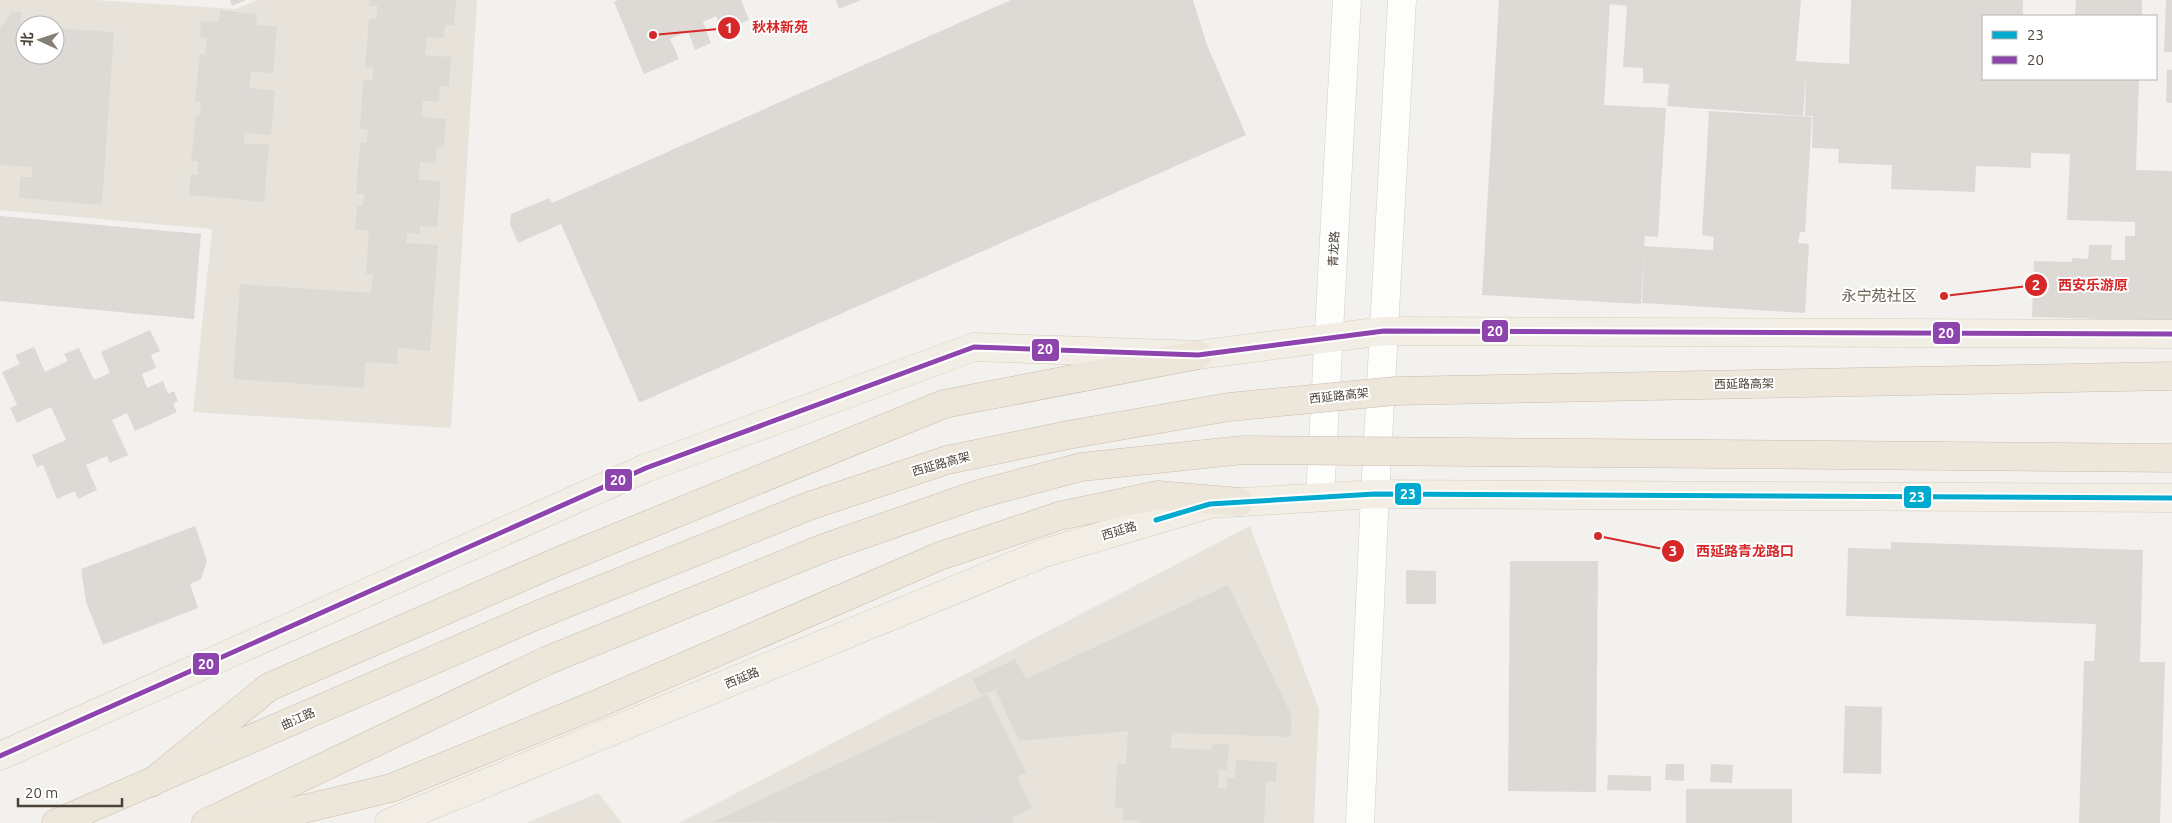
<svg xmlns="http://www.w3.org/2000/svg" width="2172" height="823" font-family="Ubuntu,'Noto Sans SC',sans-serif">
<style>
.residential{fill:#e7e3db;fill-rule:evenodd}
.building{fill:#dddad6}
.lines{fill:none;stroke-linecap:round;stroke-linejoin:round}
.minor-casing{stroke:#d1cfcb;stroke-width:29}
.major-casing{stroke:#d6ccbb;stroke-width:29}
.highway-casing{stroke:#cbbda9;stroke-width:29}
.minor{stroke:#fdfdfc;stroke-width:28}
.major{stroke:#f2eee6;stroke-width:28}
.highway{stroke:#ede6db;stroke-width:28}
.highway-bridge-casing{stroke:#cbbda9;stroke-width:29;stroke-linecap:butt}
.highway-bridge{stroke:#ede6db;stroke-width:28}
.bus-1-casing{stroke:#fff;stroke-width:9}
.bus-2-casing{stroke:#fff;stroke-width:9}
.bus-1{stroke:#00a9ce;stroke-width:5}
.bus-2{stroke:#8e44ad;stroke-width:5}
.labels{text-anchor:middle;stroke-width:4;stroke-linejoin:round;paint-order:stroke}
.street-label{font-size:12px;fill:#4b4339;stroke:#fff}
.quarter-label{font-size:15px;fill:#6e604f;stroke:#fff}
.leader{fill:none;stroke:#d62828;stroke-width:2}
.callout-dot{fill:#d62828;stroke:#fff;stroke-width:2}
.mark-label{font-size:15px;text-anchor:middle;font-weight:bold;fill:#fff}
.callout-label{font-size:14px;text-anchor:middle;font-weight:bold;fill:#d62828;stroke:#fff;stroke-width:4;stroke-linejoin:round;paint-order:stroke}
.line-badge{stroke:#fff;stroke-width:2}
.badge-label{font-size:14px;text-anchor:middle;font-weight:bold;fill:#fff}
</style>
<rect width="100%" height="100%" fill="#f3f1ee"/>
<g class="residential">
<path d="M0,0H94L236,9L257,0H477L451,428L193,412L212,229L0,210ZM25,25H55V55H25Z"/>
<path d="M1250,526L1319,709L1314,823H679Z"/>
<path d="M598,793L622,823H526Z"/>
</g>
<g class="building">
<path d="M230,0H246L232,6Z"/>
<path d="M370,0H456L454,26L445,25L444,38L427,37L425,55L451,57L449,86H440L439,101H423L422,117L446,119L444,147H436V163L420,162L419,180L441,181L437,227L420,226V234L407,233L406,243L438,245L430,351L398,348L397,364L365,362L364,388L233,379L240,284L371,293L373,274H366L369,231L355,230L357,206H363L364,194L356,193L360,143H366L368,130L360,129L363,80L372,81L373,68L365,67L369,19H376L378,6H369Z"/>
<path d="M618,0H741L749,20L722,31L716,16L703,22L711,43L695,50L688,31L670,39L679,59L644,74L614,2Z"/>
<path d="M836,0H861L839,9Z"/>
<path d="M1011,0H1193L1207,45L1246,135L641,402H639L561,224L518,243L510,224L511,214L549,198L552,203Z"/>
<path d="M1499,0H1801L1796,61L1849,64L1851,0H2023V16H1983V79H2139L2136,170L2172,171V321L2032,317L2034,261L2072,262V258L2088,259L2089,245H2112L2111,260H2125V236H2135V222L2067,220L2070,154L2031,153V168L1976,166L1975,192L1891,189L1892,165L1838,163L1839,149L1812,148L1813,116H1805L1806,75L1803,116L1667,106L1669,84L1643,83V68L1623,67L1627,6L1610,4L1604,105L1666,108L1658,237L1645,236L1644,246L1713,250L1714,237L1702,235L1709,111L1812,117L1805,232H1800L1798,243L1809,244L1805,313L1642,303L1644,252L1641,304L1482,295Z"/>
<path d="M2076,0H2142V16H2075Z"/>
<path d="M2166,0H2172V52H2164Z"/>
<path d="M220,10L257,14L256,25L277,26L273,74L251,71L249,88L275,90L271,135L245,133L244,143L269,145L264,202L189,195L191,174L198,175V161H191L196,115H200L201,102H195L200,54L205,55L207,38L200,37L201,21L219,22Z"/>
<path d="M12,12H21V24L25,26V55H55V28L114,32L102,205L19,198L20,177H32V167L0,165V28Z"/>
<path d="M2167,69L2172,70V103L2166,102Z"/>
<path d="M0,216L201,234L194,319L0,301Z"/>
<path d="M150,330L160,351L151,355L156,368L142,374L147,388L163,381L168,394L174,391L178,401L173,404L177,412L135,431L127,413L112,420L128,455L110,463L107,456L86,465L97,490L78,499L75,491L57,499L43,465L37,467L32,455L66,440L51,407L17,423L10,408L17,405L2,372L20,364L15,355L34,347L45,372L68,361L64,354L79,348L94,380L110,373L101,352Z"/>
<path d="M195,526L207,561L201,579L190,584L198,608L103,645L86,602L81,569Z"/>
<path d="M1891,542L2143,550L2140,662H2165L2160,823H2079L2084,661H2094L2096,624L1846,616L1848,548L1891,549Z"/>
<path d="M1510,561H1598L1596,792L1508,791Z"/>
<path d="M1406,570L1436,571V604H1406Z"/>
<path d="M1228,585L1292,716L1291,737L1172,733L1171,748L1211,750L1212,744H1229L1227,770L1219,769L1218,788L1226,789L1227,778H1235L1236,760L1277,762L1276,782H1266L1264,823H1140V821L1123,820V809L1115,808L1117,763L1126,764L1128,731L1019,741L995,689L981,695L973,679L1015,659L1026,679Z"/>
<path d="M987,694L1026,773L1017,777L1032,808L1011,818L1014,823L713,822Z"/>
<path d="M1845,706L1882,707L1881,774L1843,773Z"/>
<path d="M1666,764H1684V781L1665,780Z"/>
<path d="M1711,764L1733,765L1732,783L1710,782Z"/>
<path d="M1608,775L1651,776V791L1607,790Z"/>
<rect x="1686" y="789" width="106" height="34"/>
</g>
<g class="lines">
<g class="minor-casing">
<g id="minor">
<path d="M1320,497L1347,0"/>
<path d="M1360,823L1375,494L1402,0"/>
</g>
</g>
<g class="major-casing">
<g id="major">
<path d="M0,756L646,468L974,347L1198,355L1384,331L2172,334"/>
<path d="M389,823L1044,553L1210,504L1375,494L2172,498"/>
</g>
</g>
<g class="highway-casing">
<g id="highway">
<path d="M151,783L269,687L559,561L944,404L1198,355"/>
<path d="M56,823L540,614"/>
<path d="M206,823L546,661"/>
<path d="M245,823L391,788L595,705L940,556L1059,516L1158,495L1239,502"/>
</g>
</g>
<use href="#minor" class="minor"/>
<use href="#major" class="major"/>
<use href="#highway" class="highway"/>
<g class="highway-bridge-casing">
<g id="highway-bridge">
<path d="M540,614L809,506L947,460L1073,434L1229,407L1395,391L2172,376"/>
<path d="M546,661L824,548L976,495L1081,467L1243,450L2172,458"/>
</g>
</g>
<use href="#highway-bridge" class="highway-bridge"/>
<g class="bus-1-casing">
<path id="bus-1" d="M1156,520L1210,504L1375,494L2172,498"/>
</g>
<g class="bus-2-casing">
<path id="bus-2" d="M0,756L646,468L974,347L1198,355L1384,331L2172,334"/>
</g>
<use href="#bus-1" class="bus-1"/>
<use href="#bus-2" class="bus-2"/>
</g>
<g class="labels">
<g class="street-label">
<text transform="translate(1334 249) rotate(-87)" y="4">青龙路</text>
<text transform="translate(1744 384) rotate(-1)" y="4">西延路高架</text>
<text transform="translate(1339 396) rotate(-6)" y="4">西延路高架</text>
<text transform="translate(941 464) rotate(-16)" y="4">西延路高架</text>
<text transform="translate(1119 531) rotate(-17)" y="4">西延路</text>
<text transform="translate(742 678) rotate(-22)" y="4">西延路</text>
<text transform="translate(298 719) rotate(-24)" y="4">曲江路</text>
</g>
<g class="quarter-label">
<text x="1879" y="301">永宁苑社区</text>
</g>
</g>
<path class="leader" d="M653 35L729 28M1944 296L2036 285M1598 536L1673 551"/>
<g class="callout-dot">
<circle cx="653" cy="35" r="5"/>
<circle cx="1944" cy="296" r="5"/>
<circle cx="1598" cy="536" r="5"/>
<circle cx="729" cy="28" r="12"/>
<circle cx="2036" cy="285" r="12"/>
<circle cx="1673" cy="551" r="12"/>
</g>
<g class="mark-label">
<text x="729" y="33">1</text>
<text x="2036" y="290">2</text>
<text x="1673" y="556">3</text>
</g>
<g class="callout-label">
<text x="780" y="32">秋林新苑</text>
<text x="2093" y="290">西安乐游原</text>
<text x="1745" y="556">西延路青龙路口</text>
</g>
<g class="line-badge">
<rect x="1481" y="319" width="28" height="24" rx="5" fill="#8e44ad"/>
<rect x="1932" y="321" width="29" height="24" rx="5" fill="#8e44ad"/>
<rect x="1031" y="338" width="29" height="24" rx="5" fill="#8e44ad"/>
<rect x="604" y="468" width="29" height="24" rx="5" fill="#8e44ad"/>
<rect x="1394" y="482" width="28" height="24" rx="5" fill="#00a9ce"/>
<rect x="1903" y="485" width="29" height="24" rx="5" fill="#00a9ce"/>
<rect x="192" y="652" width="28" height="24" rx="5" fill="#8e44ad"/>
</g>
<g class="badge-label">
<text x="1495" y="336">20</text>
<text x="1946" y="338">20</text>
<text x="1045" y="354">20</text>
<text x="618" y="485">20</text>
<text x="1408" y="499">23</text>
<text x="1917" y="502">23</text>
<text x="206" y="669">20</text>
</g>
<rect x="1982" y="15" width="175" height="65" fill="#ffffff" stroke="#b7b4b0"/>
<rect x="1992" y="31" width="25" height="8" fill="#00a9ce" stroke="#b7b4b0"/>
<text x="2027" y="40" font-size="15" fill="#4b4339">23</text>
<rect x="1992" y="56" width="25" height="8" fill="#8e44ad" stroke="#b7b4b0"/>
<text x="2027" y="65" font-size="15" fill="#4b4339">20</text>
<g transform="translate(40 40) rotate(273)"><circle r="24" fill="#ffffff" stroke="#b7b4b0"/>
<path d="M0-4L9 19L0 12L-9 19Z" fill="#868078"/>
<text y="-8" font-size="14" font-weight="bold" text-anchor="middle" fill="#4b4339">北</text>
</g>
<path d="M18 798v8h104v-8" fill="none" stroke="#4b4339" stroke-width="2.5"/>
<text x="25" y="798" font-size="15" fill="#4b4339" stroke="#ffffff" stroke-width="4" paint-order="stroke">20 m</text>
</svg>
